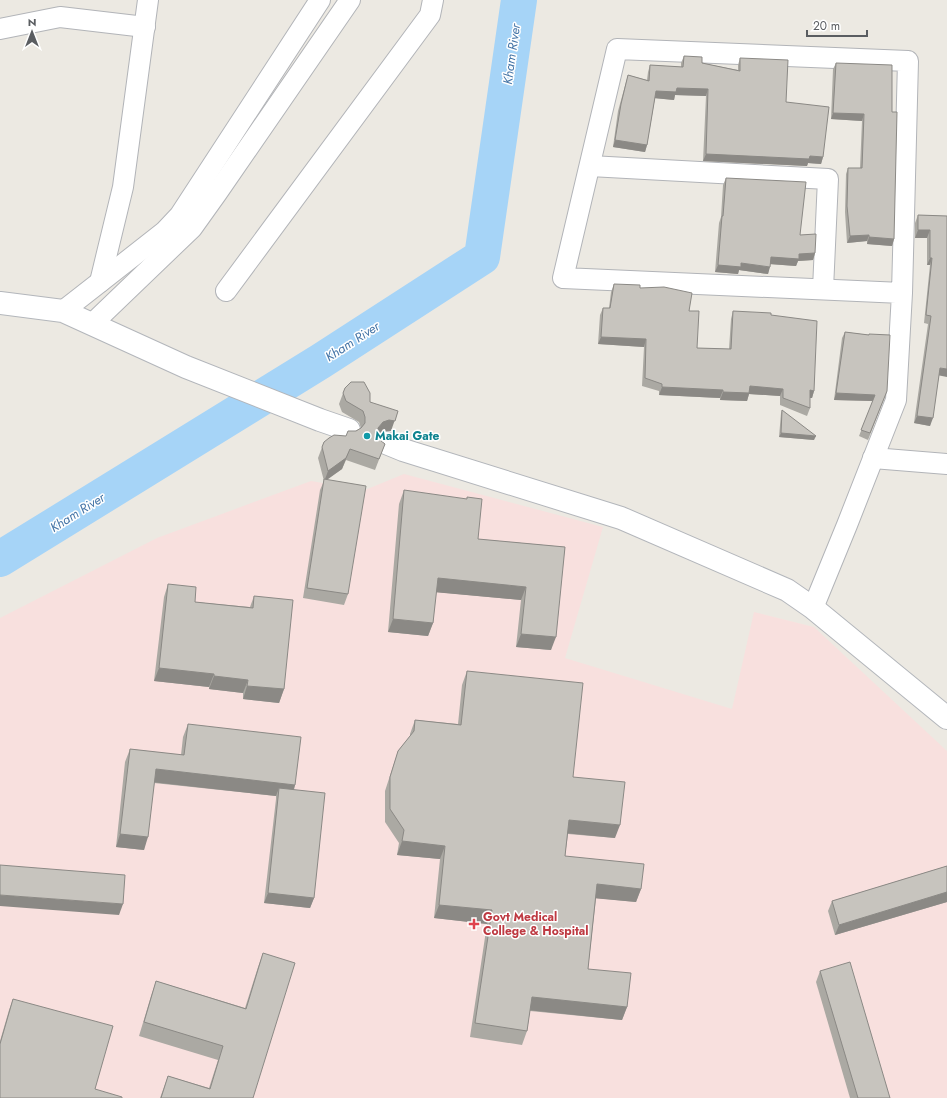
<svg xmlns="http://www.w3.org/2000/svg" width="947" height="1098" font-family="Jost,sans-serif">
<style>
.medical{fill:#f8e0de}
.lines{fill:none;stroke-linecap:round;stroke-linejoin:round}
.river{stroke:#a6d4f7;stroke-width:36}
.street-casing{stroke:#b2b4b8;stroke-width:22}
.secondary-casing{stroke:#b3b6bb;stroke-width:24}
.street{stroke:#fff;stroke-width:20}
.secondary{stroke:#fff;stroke-width:22}
.wall{fill:#aba9a3}
.shaded-wall{fill:#8b8985}
.building{fill:#c7c4be;stroke:#8b8985}
.culture-dot{fill:#0f9aa8;stroke:#fff;stroke-width:1.5}
.health-dot{fill:#e0444e;stroke:#fff;stroke-width:1.5}
.labels{text-anchor:middle;stroke-width:3;stroke-linejoin:round;paint-order:stroke}
.culture-label{font-size:12px;font-weight:bold;fill:#0d838f;stroke:#fff;text-anchor:start}
.health-label{font-size:12px;font-weight:bold;fill:#be3a42;stroke:#fff;text-anchor:start}
.water-label{font-size:13px;font-style:italic;fill:#4575a7;stroke:#fff}
</style>
<rect width="100%" height="100%" fill="#ece9e2"/>
<path class="medical" d="M404,474L603,527L565,658L732,709L754,612L814,627L947,751V1098H0V618L157,538L311,481L365,490Z"/>
<g class="lines">
<path class="river" d="M0,559L321,361L482,257L519,0"/>
<g class="street-casing">
<g id="street">
<path d="M0,29L60,17L145,27"/>
<path d="M590,166L828,179L823,289"/>
<path d="M100,282L123,187L148,0"/>
<path d="M226,291L430,15L433,0"/>
<path d="M63,311L164,232L180,215L320,0"/>
<path d="M92,324L192,228L217,193L350,0"/>
<path d="M873,458L947,464"/>
<path d="M813,608L847,525L896,400L902,293L908,61L617,49L563,278L902,293"/>
</g>
</g>
<g class="secondary-casing">
<g id="secondary">
<path d="M0,303L63,311L186,367L320,420L349,430"/>
<path d="M386,443L403,450L621,518L787,590L813,608L947,718"/>
</g>
</g>
<use href="#street" class="street"/>
<use href="#secondary" class="secondary"/>
</g>
<g class="wall">
<path d="M684,56L702,63L738,70V65L740,58L786,102L823,157L821,164L808,163L807,166L703,161L706,96L675,95L674,100L655,98L647,145L645,152L613,147L618,111L626,82L628,75L647,80L648,72L650,65L681,67V63Z"/>
<path d="M836,63L892,112L894,239L892,246L867,244V241L847,243L845,212L846,174L848,168H860L862,121L831,119L833,69Z"/>
<path d="M726,178L800,235L815,253L813,260L798,261L796,266L770,264L768,274L739,270L738,274L715,272L719,223L721,217L723,185Z"/>
<path d="M918,215L947,216L939,376L930,426L914,423L928,324L924,323L930,265H927V238H915V223Z"/>
<path d="M614,284L640,288L689,311L697,348L729,349L731,319L733,311L771,315L814,391L812,398H810V408L807,416L780,405V396L749,394L747,401L720,400V398L659,395V391L642,386L644,347L598,344L600,315L603,308H609L611,292Z"/>
<path d="M845,332L869,335V334L887,391L868,440L859,436L873,401L834,400L842,338Z"/>
<path d="M345,388L370,402L391,431H385L379,433L378,434L380,440L385,444L375,470L346,460L342,469L327,479L348,594L344,605L303,598L320,490L324,481L318,458L324,442L346,436L361,428L359,422L342,412L339,404Z"/>
<path d="M782,410L814,440L779,437L781,413Z"/>
<path d="M404,490L478,539L565,547L551,650L516,647L521,600L436,592L433,623L428,636L388,632L399,504Z"/>
<path d="M168,584L195,602L250,607L254,596L284,689L279,703L243,699V693L209,689V687L154,681L164,597Z"/>
<path d="M467,671L573,777L615,838L568,834L565,856L641,889L636,902L596,898L588,969L627,1007L622,1020L530,1011L527,1031L522,1045L470,1037L487,924L434,918L440,859L397,855L399,843L385,822V791L398,751L410,736V734L415,720L458,724L462,685Z"/>
<path d="M188,724L295,785L294,790L314,898L310,908L264,903L276,799V796L154,783L144,850L116,847L125,762L130,749L181,755L183,737Z"/>
<path d="M947,866V902L835,935L828,911L832,901Z"/>
<path d="M263,953L253,1098H160L168,1076L209,1088L218,1060L139,1036L151,996L156,981L245,1008L258,967Z"/>
<path d="M820,971L890,1098H850L816,982Z"/>
<path d="M13,999L95,1089L0,1098V1041L9,1010Z"/>
</g>
<g class="shaded-wall">
<path d="M677,88L708,89L706,96L675,95L674,100L653,98L656,91Z"/>
<path d="M833,113L864,114L862,121L831,119Z"/>
<path d="M615,140L647,145L645,152L613,147Z"/>
<path d="M706,154L810,156L823,157L821,164L808,163L807,166L703,161Z"/>
<path d="M918,230H930L927,238H915Z"/>
<path d="M869,235L867,241L847,243L850,236Z"/>
<path d="M869,237L894,239L892,246L867,244Z"/>
<path d="M815,253L813,260L798,261L796,266L769,264L771,257L799,254Z"/>
<path d="M930,258H932L930,265H927Z"/>
<path d="M741,263L770,267L768,274L739,270L738,274L715,272L718,265Z"/>
<path d="M601,337L646,339L644,347L598,344Z"/>
<path d="M940,368L947,369V377L937,375Z"/>
<path d="M750,386L783,389L780,396L749,394L747,401L720,400L723,392Z"/>
<path d="M662,387L723,390L720,398L659,395Z"/>
<path d="M810,390L814,391L812,398H807Z"/>
<path d="M836,393L875,395L873,401L834,400Z"/>
<path d="M398,411L391,431H385L379,433L374,439L378,428L383,422Z"/>
<path d="M917,416L933,418L930,426L914,423Z"/>
<path d="M781,433L816,436L814,440L779,437Z"/>
<path d="M350,449L342,469L324,482L328,471Z"/>
<path d="M438,578L526,587L521,600L433,592Z"/>
<path d="M393,619L433,623L428,636L388,632Z"/>
<path d="M521,634L556,637L551,650L516,647Z"/>
<path d="M159,668L214,674L209,687L154,681Z"/>
<path d="M214,676L248,680L243,693L209,689Z"/>
<path d="M247,686L284,689L279,703L243,699Z"/>
<path d="M156,769L295,785L291,798L279,788L276,796L151,782Z"/>
<path d="M569,820L620,825L615,838L564,833Z"/>
<path d="M120,834L148,837L144,850L116,847Z"/>
<path d="M402,841L445,846L440,859L397,855Z"/>
<path d="M597,884L641,889L636,902L592,898Z"/>
<path d="M947,892V902L835,935L839,925Z"/>
<path d="M268,893L314,898L310,908L264,903Z"/>
<path d="M0,895L123,904L119,915L0,906Z"/>
<path d="M439,905L492,910L487,924L434,918Z"/>
<path d="M532,997L627,1007L622,1020L527,1010Z"/>
</g>
<g class="building">
<path d="M684,56L702,57V63L740,71V58L788,60L786,102L829,107L823,157L810,156L809,159L706,154L708,89L677,88L676,92L656,91L647,145L615,140L621,104L628,75L649,81L650,65L683,67Z"/>
<path d="M836,63L892,65V112H897L894,239L869,237V235L850,236L847,206L848,168H862L864,114L833,113Z"/>
<path d="M726,178L806,182L800,235L816,234L815,253L799,254V259L771,257L770,267L741,263V267L718,265L722,216H723Z"/>
<path d="M918,215L947,216V369L940,368L933,418L917,416L931,316L926,315L932,258H930V230H918Z"/>
<path d="M614,284L640,285V288L664,287L692,293L689,311H699L697,348L731,349L733,311L771,313V315L817,321L814,391L810,390V408L783,398V389L750,386L749,393L723,392V390L662,387V384L645,378L646,339L601,337L603,308H610Z"/>
<path d="M845,332L869,335V334L890,335L887,391L870,433L861,430L875,395L836,393Z"/>
<path d="M351,382H364L370,393V402L398,411L395,421L389,420L383,422L378,428V434L380,440L385,444L379,459L350,449L346,458L328,471L322,447L324,442L329,438L334,435L346,436L348,431H356L361,428L365,423V417L363,411L346,401L343,393L345,388Z"/>
<path d="M782,410L816,436L781,433Z"/>
<path d="M324,479L366,486L348,594L307,588Z"/>
<path d="M404,490L467,499V497L482,499L478,539L565,547L556,637L521,634L526,587L438,578L433,623L393,619Z"/>
<path d="M168,584L196,587L195,602L253,608L254,596L293,600L284,689L247,686L248,680L214,676V674L159,668Z"/>
<path d="M467,671L583,683L573,777L625,782L620,825L569,820L565,856L644,864L641,889L597,884L588,969L631,973L627,1007L532,997L527,1031L475,1023L492,910L439,905L445,846L402,841L404,830L390,809V777L398,751L414,731L415,720L461,725Z"/>
<path d="M188,724L301,737L295,785L156,769L148,837L120,834L130,749L184,755Z"/>
<path d="M279,788L325,793L314,898L268,893Z"/>
<path d="M0,865L125,875L123,904L0,895Z"/>
<path d="M947,866V892L839,925L832,901Z"/>
<path d="M263,953L295,963L253,1098H161L168,1076L210,1089L223,1046L144,1022L156,981L246,1009Z"/>
<path d="M850,962L890,1098H858L820,971Z"/>
<path d="M13,999L113,1026L95,1089L122,1097V1098H0V1044Z"/>
</g>
<circle class="culture-dot" cx="367" cy="436" r="4"/>
<path class="health-dot" d="M472 918h4v4h4v4h-4v4h-4v-4h-4v-4h4z"/>
<g class="labels">
<g class="culture-label">
<text x="375" y="440">Makai Gate</text>
</g>
<g class="health-label">
<text x="483" y="921">Govt Medical<tspan x="483" dy="14">College &amp; Hospital</tspan></text>
</g>
<g class="water-label">
<text transform="translate(511 54) rotate(-82)" y="5">Kham River</text>
<text transform="translate(352 341) rotate(-33)" y="5">Kham River</text>
<text transform="translate(77 512) rotate(-32)" y="5">Kham River</text>
</g>
</g>
<g transform="translate(32 32)" stroke="#ffffff" stroke-width="3" paint-order="stroke">
<path d="M0-3L7 15L0 10L-7 15Z" fill="#5a5d61"/>
<text y="-6" font-size="11" font-weight="bold" text-anchor="middle" fill="#5a5d61">N</text>
</g>
<path d="M807 30v6h60v-6" fill="none" stroke="#5a5d61" stroke-width="2"/>
<text x="813" y="30" font-size="12" fill="#5a5d61" stroke="#ffffff" stroke-width="3" paint-order="stroke">20 m</text>
</svg>
